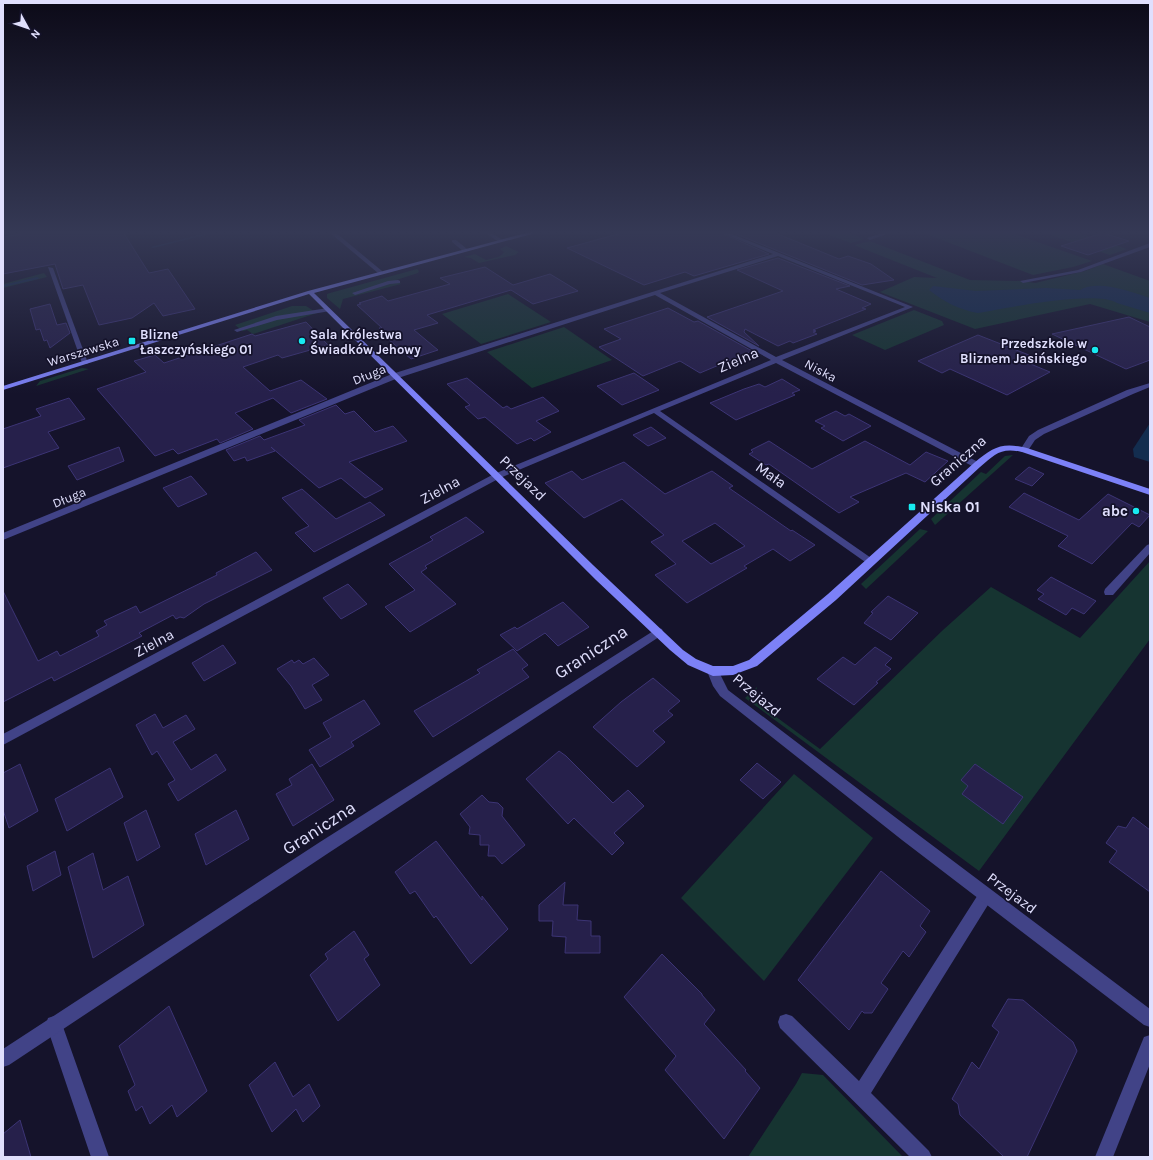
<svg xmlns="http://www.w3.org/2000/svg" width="1153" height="1160" font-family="Karla,sans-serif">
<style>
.green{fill:#163431}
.water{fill:#132d4f}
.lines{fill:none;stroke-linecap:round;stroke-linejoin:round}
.stream{fill:#132d4f;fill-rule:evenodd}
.building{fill:#26204b;stroke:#3c3475;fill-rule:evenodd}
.lane{fill:#414387;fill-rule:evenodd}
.street{fill:#414387;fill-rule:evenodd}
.secondary{fill:#7c81f7;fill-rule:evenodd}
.poi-dot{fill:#17eaf1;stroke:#15132b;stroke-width:1.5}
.labels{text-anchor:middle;stroke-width:3.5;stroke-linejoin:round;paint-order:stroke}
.far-poi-label{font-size:13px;font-weight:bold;fill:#e0dffd;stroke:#15132b;text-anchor:start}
.far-street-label{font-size:13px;fill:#e0dffd;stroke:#15132b}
.street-label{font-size:15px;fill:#e0dffd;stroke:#15132b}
.poi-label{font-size:15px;font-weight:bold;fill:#e0dffd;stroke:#15132b;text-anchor:start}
.near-street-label{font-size:18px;fill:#e0dffd;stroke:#15132b}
</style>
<rect width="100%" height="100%" fill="#15132b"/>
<g class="green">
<path d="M822,232H847L864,239L851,243Z"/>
<path d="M921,232H1009L1092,261L1073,267L1033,275Z"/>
<path d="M1042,232H1076L1127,249L1110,255Z"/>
<path d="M870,241L970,280L1023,281L1035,283L1085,271L1103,264L1150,281V322L1090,304L975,329L880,292L914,277L937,278L854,245Z"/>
<path d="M506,246L519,252L515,255L479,263L471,258L464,257L475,254L486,260C492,258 501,258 504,252L500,249Z"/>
<path d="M417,269L419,271L418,273L396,280L401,284L343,299L340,309L327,298V294L330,293Z"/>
<path d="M44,273L47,277L3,288V284Z"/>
<path d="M508,294L551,322L481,344L442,314Z"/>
<path d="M292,306H306L317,313L253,334L247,330L243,331L235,325Z"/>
<path d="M914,310L942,321L944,325L885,350L852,335Z"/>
<path d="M564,327L612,360L532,388L487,352Z"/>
<path d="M82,368L89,369L36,386L40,381Z"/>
<path d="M1013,455L935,525L931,519L981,472L986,474L1005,456Z"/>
<path d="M920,529L928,531L866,589L861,584Z"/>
<path d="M1150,561V639L979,871L745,698L757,687L756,702L820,749L943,630L991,587L1080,638Z"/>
<path d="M794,774L873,838L764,981L681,898Z"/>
<path d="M802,1073L823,1075L903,1157H748L796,1084Z"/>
</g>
<g class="water">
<path d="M933,286L976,291L1046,288L1080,290C1097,279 1132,292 1150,298V313L1117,303C1096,290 1006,308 978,313C960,310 944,302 929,290Z"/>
<path d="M1150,423V462L1134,457L1133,449Z"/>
</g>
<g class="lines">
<g class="stream">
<path d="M211,232H217L153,248L151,247Z"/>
<path d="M37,277L39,278L38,279L3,287V285Z"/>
</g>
</g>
<g class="building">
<path d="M32,232H123L149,273L168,269L195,309L163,316L154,303L132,318L99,325L83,285L63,289L55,264L3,274V237Z"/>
<path d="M625,232H719L769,254L694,276L685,272L644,285L567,248Z"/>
<path d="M731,232H773L839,259L848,256L871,264L894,280L862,285Z"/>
<path d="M1103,233L1129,241L1088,255L1061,246Z"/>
<path d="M778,258L850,286L836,289L871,304L862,308L866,309L813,330L816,331L813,332L817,334L793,343L790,341L778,346L745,329L744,332L759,346L707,317L783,291L737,270Z"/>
<path d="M485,267L513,285L550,274L578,291L533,304L511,290L427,315L438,323L414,330L438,350L411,359L387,338H389L379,328H382L357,305L361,304L359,303L382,296L388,301L450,284L440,278Z"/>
<path d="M50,304L57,325L66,323L70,333L50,348L47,340L44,341L40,329L36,330L30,309Z"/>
<path d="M668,308L694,322L698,321L752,351L700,373L680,361L643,376L599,347L621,339L604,329Z"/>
<path d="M1129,317L1150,327V360L1126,369L1052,334Z"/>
<path d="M306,322L328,345L282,358L278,355L243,367L270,391L301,380L327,399L291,413L273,398L235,413L253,429L220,443L217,439L178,454L173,449L155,456L97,389L146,372L134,361L155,355L164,363L252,334L255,336Z"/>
<path d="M978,335L1029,355L1016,358L1050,372L1007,395L950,369L942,373L918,361Z"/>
<path d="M634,373L659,390L622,405L597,386Z"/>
<path d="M467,378L503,408L507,406L511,409L543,397L559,411L536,421L551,432L534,441L531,438L517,444L485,417L478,419L465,407L470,405L447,384Z"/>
<path d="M782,379L800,390L792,393L795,395L736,420L710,403L744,389L759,384L765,387Z"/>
<path d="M69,398L85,419L48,432L59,448L3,468V429L41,416L36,409Z"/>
<path d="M336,405L345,414L354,411L375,432L393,426L407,441L349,462L383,489L365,498L341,478L319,488L271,447L275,451L247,461L245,457L234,461L226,450L260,436L264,440L305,425L299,420Z"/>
<path d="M836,411L845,416L849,414L871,426L843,441L821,428L825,426L815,421Z"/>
<path d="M651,427L666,438L648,446L633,435Z"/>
<path d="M769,441L812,469L865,441L910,465L926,452L948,461L925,482L906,473L850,497L859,502L839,513L769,464L766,465L749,454L753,452L751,450Z"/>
<path d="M119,447L124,461L77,480L68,466Z"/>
<path d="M624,462L665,494L712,471L733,486L729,488L791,531L792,530L815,545L790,561L773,549L744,566L747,568L687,603L655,575L676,564L651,542L664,535L622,499L584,518L545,483L572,471L582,480ZM715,523L745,546L711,564L682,541Z"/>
<path d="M1029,467L1044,474L1032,486L1015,479Z"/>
<path d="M191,476L207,494L178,507L163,488Z"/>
<path d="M302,489L336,519L370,502L385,515L314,552L295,533L309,526L282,498Z"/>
<path d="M1024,493L1079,520L1108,494L1150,515L1139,527L1132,523L1092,564L1058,546L1068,536L1009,507Z"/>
<path d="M466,517L484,532L425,566L427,568L421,572L456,604L410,632L385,607L415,590L389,564L433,540L430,537Z"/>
<path d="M256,552L272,570L204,604L184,618L180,617L176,619L173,615L139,633L142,636L109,653L54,681L52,677L3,702V591L38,661L57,651L60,656L99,636L96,631L107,625L104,621L136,606L140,613L217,575L216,573Z"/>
<path d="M1051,577L1096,601L1084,614L1072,608L1066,615L1038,599L1044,594L1037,590Z"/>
<path d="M348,584L367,604L341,619L323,598Z"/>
<path d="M888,596L918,613L891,640L864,623L873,613L871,612Z"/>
<path d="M563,602L589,627L558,646L545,633L517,651L500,635L515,627L517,629Z"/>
<path d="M223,645L236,663L204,681L192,663Z"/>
<path d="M875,647L892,658L885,665L891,669L876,682L878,683L854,705L817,679L843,657L855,665Z"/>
<path d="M513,649L528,665L522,669L529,677L433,737L414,711L480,673L477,670Z"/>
<path d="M314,658L329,675L312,685L322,700L305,709L291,686L277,669L292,660L294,663L299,660L303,664Z"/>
<path d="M653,678L680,701L668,711L673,715L653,731L665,742L637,767L593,727L621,702Z"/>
<path d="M364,700L380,724L351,742L354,746L320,767L309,750L331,737L323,723Z"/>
<path d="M155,714L163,728L186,715L195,729L173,742L191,770L216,754L226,770L178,801L168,784L175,780L157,751L152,755L136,725Z"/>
<path d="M559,751L566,756L613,803L628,790L644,806L614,833L624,843L612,855L574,818L568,824L526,779Z"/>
<path d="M757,763L781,782L763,799L740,780Z"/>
<path d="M20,764L38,811L9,828L3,810V773Z"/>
<path d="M312,764L334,800L293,826L276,794L292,785L289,779Z"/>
<path d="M975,764L1023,797L1003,824L962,794L968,786L961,780Z"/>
<path d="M110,768L123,797L67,831L55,799Z"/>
<path d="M482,795L489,802L498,803L503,808L502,816L525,845L502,864L495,856H488L489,845H480V835L469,834L470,827L460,814Z"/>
<path d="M146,810L160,847L137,861L124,823Z"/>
<path d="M236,810L249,839L206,865L195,834Z"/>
<path d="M1133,817L1150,830V892L1109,862L1117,851L1106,843L1118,826L1126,828Z"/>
<path d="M436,841L482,900V896L508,929L471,964L436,916L434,918L415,891L410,894L395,872Z"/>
<path d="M55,851L61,875L33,891L27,866Z"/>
<path d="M93,853L103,890L128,876L144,925L93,958L68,867Z"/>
<path d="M881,871L930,911L920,926L926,932L909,957L903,951L881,983L888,989L872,1013H864L862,1011L849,1030L798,980Z"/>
<path d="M565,882L563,905H578L577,920L591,921V936H600V953H565L566,937L552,936L553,921H539V905Z"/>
<path d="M354,931L369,955L364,959L380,985L338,1021L310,975L328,959L325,954Z"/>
<path d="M662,954L702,994V995L715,1010L704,1024L746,1070L745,1071L760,1088L724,1139L665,1070L676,1056L624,997Z"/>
<path d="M1008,999L1023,1000L1073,1042L1077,1051L1027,1157H1004L960,1115L958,1104L952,1099L972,1062L979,1069L999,1032L992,1026Z"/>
<path d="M169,1006L207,1091L177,1117L172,1105L150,1124L142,1106L136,1111L128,1091L135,1085L119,1046Z"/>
<path d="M275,1062L293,1097L309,1084L320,1106L303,1122L296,1109L272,1132L249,1085Z"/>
<path d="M20,1120L31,1157H3V1134Z"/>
</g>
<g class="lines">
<g class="lane">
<path d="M329,232H335L382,271V273H378Z"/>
<path d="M484,232H490L504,241L499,242Z"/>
<path d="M452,240H456L467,249V251H463L452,242Z"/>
<path d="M48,267L53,268L88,363L87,364L82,363Z"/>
<path d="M398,280L400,281V283L390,284L355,295L352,293L388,281Z"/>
<path d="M328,308L330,309V311L277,320L237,332L234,330L276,316Z"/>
<path d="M1150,544V553L1113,595H1105L1104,592L1105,589L1147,545Z"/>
<path d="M986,888L991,890L993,895L991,900L871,1093L929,1151L932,1157H910L780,1028L778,1022L780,1016L786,1014L792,1016L859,1081L981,890Z"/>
<path d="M54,1016L60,1018L62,1024L109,1157H91L46,1024L48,1018Z"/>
<path d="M1150,1035V1064L1113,1157H1095L1144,1037Z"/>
</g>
<g class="street">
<path d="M720,232H727L913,307L782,360L980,463L981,465L980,467H974L776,363L660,411L874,560L876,562L874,564H868L654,413L500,478L3,745V734L494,474L771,360L655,295L398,378L3,540V533L392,374L773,254ZM778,256L905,307L776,357L660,293Z"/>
<path d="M885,232H893L870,240L867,238Z"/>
<path d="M1150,243V247L1081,272L1023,283L1020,281L1078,270Z"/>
<path d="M1150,383V387L1133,394L1044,434L1035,440L1027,452H1021L1020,450L1029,436L1038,430L1127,390Z"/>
<path d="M658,628L662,629L663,632L662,635L330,852L9,1065L3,1067V1049L320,842Z"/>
<path d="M713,666L717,668L728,690L912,830L1150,1009V1027L1144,1025L902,840L720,696L713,686L707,671L709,668Z"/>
</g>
<path class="secondary" d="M530,232H539L314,293L593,565L683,650L696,659L713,666H733L749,660L828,594L974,463C994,447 1001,442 1027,448L1150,489V495L1022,452C1001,447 995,454 980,467L836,600L757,666L733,675L713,676L688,665L670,650L596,580L309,294L3,390V386L308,291Z"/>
</g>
<linearGradient id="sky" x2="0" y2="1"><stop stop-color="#0c0a18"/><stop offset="0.59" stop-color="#353955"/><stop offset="1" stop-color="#353955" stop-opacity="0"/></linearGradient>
<rect width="1153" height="394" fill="url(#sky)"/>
<g class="poi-dot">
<rect x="128" y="337" width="8" height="8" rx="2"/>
<circle cx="302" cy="341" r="4"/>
<circle cx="1095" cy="350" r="4"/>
<rect x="908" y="503" width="8" height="8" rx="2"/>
<circle cx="1136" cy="511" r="4"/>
</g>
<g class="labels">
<g class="far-poi-label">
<text x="140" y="339">Blizne<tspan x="140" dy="15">Łaszczyńskiego 01</tspan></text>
<text x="310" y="339">Sala Królestwa<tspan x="310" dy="15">Świadków Jehowy</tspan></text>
<text x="1087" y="348" text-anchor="end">Przedszkole w<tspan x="1087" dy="15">Bliznem Jasińskiego</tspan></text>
</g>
<g class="far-street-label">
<text transform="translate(83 351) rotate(-17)" y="5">Warszawska</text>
<text transform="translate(821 370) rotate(28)" y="5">Niska</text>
<text transform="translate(369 374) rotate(-22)" y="5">Długa</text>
<text transform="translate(69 497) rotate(-22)" y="5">Długa</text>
</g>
<g class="street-label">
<text transform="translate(738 360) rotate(-23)" y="5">Zielna</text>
<text transform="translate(958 461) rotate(-41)" y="5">Graniczna</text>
<text transform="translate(771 475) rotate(35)" y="5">Mała</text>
<text transform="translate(523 478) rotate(44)" y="5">Przejazd</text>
<text transform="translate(440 490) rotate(-28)" y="5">Zielna</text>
<text transform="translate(154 643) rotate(-28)" y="5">Zielna</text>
<text transform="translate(757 695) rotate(40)" y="5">Przejazd</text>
<text transform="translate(1012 893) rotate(37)" y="5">Przejazd</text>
</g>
<g class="poi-label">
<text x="920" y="512">Niska 01</text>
<text x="1128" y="516" text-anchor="end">abc</text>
</g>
<g class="near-street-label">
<text transform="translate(591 652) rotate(-33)" y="6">Graniczna</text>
<text transform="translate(319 828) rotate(-33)" y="6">Graniczna</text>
</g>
</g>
<rect width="1153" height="1160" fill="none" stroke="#e0dffd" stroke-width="8"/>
<g transform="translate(28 28) rotate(130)" stroke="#15132b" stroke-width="3" paint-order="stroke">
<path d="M0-3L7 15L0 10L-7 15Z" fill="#e0dffd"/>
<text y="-6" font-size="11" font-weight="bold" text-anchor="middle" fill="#e0dffd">N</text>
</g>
</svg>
